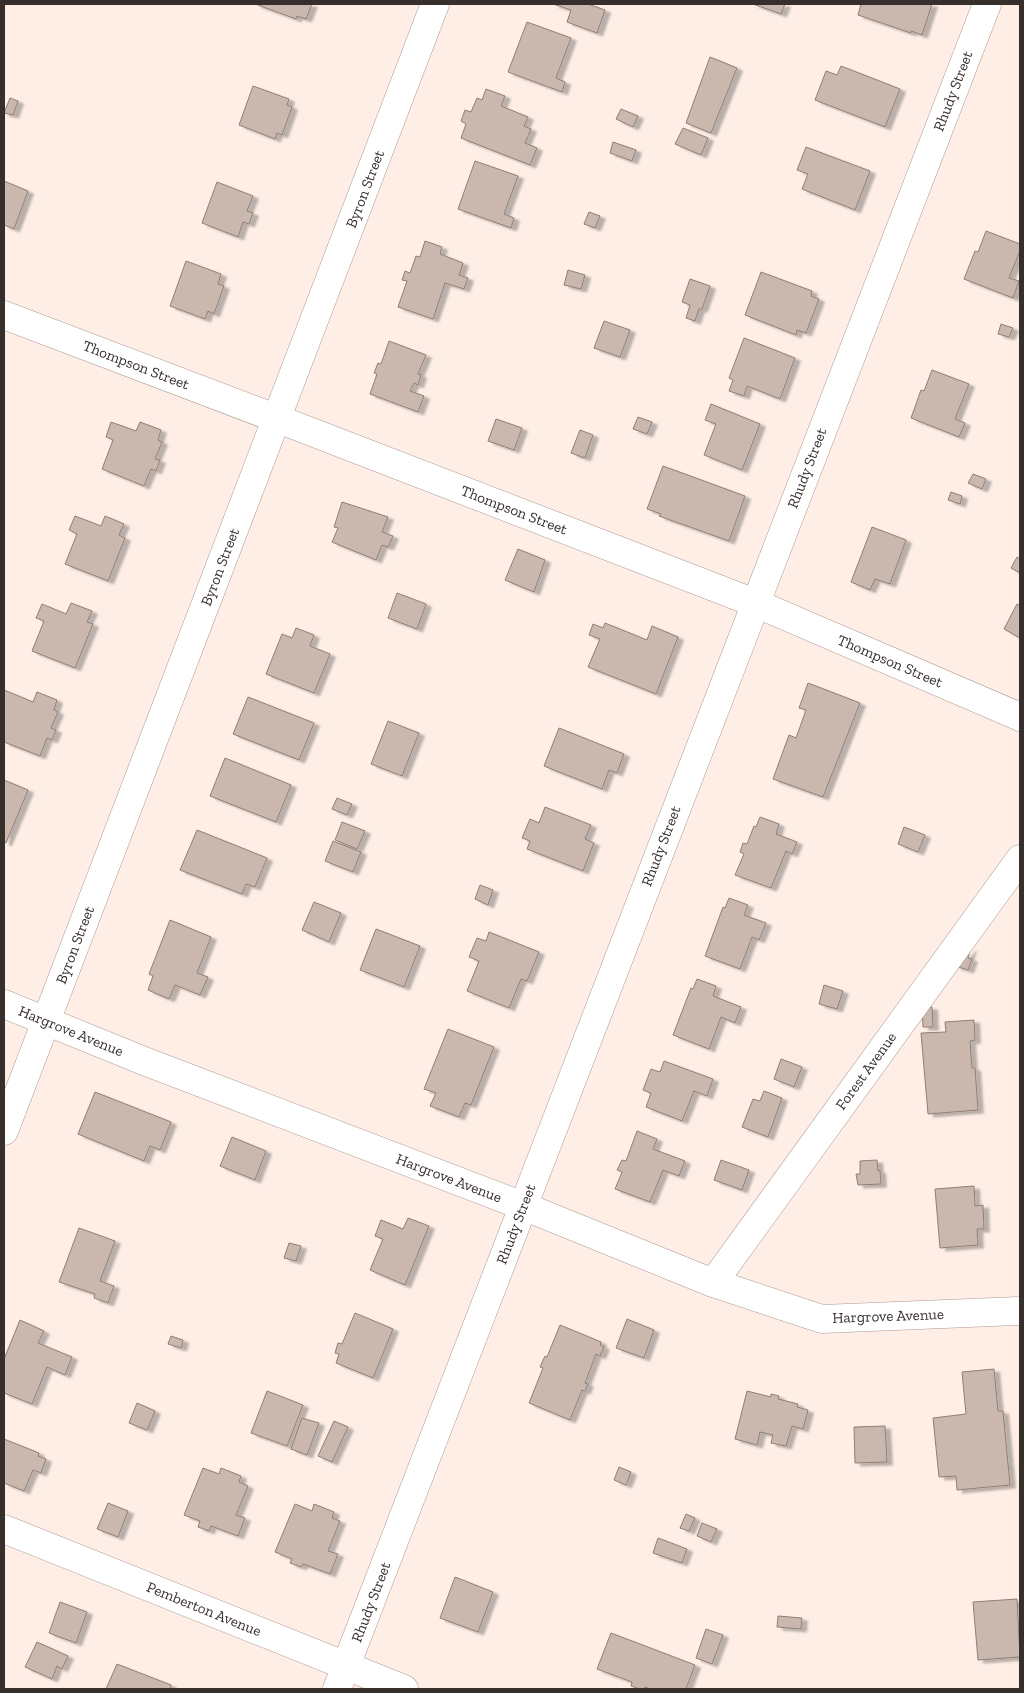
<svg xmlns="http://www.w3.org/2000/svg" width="1024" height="1693" font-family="'Zilla Slab',serif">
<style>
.building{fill:#cab7ae;stroke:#907e76;filter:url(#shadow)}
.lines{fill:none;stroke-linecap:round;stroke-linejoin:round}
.minor-casing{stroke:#ad9a92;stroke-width:29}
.minor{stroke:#fff;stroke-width:28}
.labels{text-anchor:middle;stroke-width:4.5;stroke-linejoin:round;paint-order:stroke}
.street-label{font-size:15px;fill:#372f2c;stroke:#fff}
</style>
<defs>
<filter id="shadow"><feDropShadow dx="5.5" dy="3" stdDeviation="1" flood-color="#0004"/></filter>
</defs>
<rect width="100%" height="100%" fill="#feeee6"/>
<g class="building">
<path d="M255,4H312L306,19L297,16L296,19Z"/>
<path d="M553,4H588L605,10L597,33L567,22L571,10Z"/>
<path d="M753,4H785L781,14Z"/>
<path d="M861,4H932L922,35L911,31V33L858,15Z"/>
<path d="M527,22L571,38L556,78L565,82L562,92L508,72Z"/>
<path d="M710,57L737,68L711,133L686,123Z"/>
<path d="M841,66L900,89L885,127L815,100L826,71L837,75Z"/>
<path d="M253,86L289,99L287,105L292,107L282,135L277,133L275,139L239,125Z"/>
<path d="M486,89L505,96L501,106L528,117L524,126L531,129L525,143L537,148L530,165L461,138L466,124L461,121L465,110L471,112L477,98L482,100Z"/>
<path d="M10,98L18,101L13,115L4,113Z"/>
<path d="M621,109L638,116L633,127L616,119Z"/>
<path d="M683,128L708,138L701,155L675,144Z"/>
<path d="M613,142L636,150L632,161L610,153Z"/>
<path d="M806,147L870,171L855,210L802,189L808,174L797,170Z"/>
<path d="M475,161L518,176L504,214L514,218L511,228L458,209Z"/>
<path d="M4,181L28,191L14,229L4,225Z"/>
<path d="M217,182L253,196L247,211L253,213L249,224L243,222L238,237L202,223Z"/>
<path d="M589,212L600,216L595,228L584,224Z"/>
<path d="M986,231L1020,244V251L1009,278L1019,281L1013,298L964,279L975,251L978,252Z"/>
<path d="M425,241L442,247L440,254L463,263L459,275L468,278L464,289L445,283L433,319L398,307L407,281L402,280L405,271L410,273L416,256L420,257Z"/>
<path d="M186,261L221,274L218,284L224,286L214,314L208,311L205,319L170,306Z"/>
<path d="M568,270L585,275L581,289L564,285Z"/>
<path d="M761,272L812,291L811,296L819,299L806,333L797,330L796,335L745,315Z"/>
<path d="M690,279L710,286L702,309H699L695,321L686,318L690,305L682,302Z"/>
<path d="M604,321L630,330L620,357L594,348Z"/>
<path d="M1001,324L1013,328L1009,337L998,334Z"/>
<path d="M744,338L795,358L780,399L747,386L744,396L729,391L733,380L729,378Z"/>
<path d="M389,341L426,355L418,374L421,375L418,385L414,383L410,391L424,396L418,412L370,394L377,374L374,373L378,363L381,364Z"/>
<path d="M932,370L969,384L955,419L965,423L959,437L911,418L921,390L924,391Z"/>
<path d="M711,404L760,424L742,470L704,455L716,424L705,420Z"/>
<path d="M638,417L652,422L647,434L633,429Z"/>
<path d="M496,419L522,428L514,450L488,441Z"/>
<path d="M111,422L136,431L140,422L161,430L158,440L162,442L155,459L160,460L156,471L151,469L144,486L102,469L113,440L106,437Z"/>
<path d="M580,430L593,435L585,458L571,453Z"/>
<path d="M663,466L745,496L729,541L659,516L661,514L647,509Z"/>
<path d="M973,474L986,479L982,489L968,483Z"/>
<path d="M951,492L962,496L960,504L948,500Z"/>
<path d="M342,502L388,517L382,532L393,536L388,547L382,545L376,560L332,542L338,528L334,527Z"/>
<path d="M75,516L101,526L105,516L124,524L119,535L125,538L108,581L65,564L77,534L69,530Z"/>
<path d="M872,527L906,540L890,584L875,579L870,590L851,582Z"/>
<path d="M518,549L545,560L534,592L505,580Z"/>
<path d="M1017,557L1020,559V573L1011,568Z"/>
<path d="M397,593L426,604L417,629L388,618Z"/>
<path d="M71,603L92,611L87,622L93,624L75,668L32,651L44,621L36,618L42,604L66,614Z"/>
<path d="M1020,603V638L1004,629L1017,604L1019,605Z"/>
<path d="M605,623L647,640L652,626L678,637L656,694L588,667L600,639L589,635L593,624L603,628Z"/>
<path d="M296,628L314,635L310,646L330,654L314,693L266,674L282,634L292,638Z"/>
<path d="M808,683L860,703L823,797L773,779L789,735L796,738L806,710L799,708Z"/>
<path d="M4,690L33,702L37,692L57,700L54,710L58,712L51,728L56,730L52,740L47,738L40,756L4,742Z"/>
<path d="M248,697L314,723L299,760L233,734Z"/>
<path d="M388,721L419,733L402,776L371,764Z"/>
<path d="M559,728L624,754L617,773L609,770L602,789L544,766Z"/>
<path d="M225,758L291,785L276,822L210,796Z"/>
<path d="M4,780L28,790L6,843L4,842Z"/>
<path d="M337,798L352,804L347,815L332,809Z"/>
<path d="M545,807L591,825L585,839L594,843L583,871L527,849L530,841L522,838L530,819L539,823Z"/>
<path d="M760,817L779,824L776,834L797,842L792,854L786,851L771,888L735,875L744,854L740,852L743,843L747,844L754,826L756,827Z"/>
<path d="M342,822L365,831L357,849L335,840Z"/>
<path d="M904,827L925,835L918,852L898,844Z"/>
<path d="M197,830L267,858L255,887L246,884L242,894L180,870Z"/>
<path d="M333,841L361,852L353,872L325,861Z"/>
<path d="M480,885L493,890L488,905L475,899Z"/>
<path d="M729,898L748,905L744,915L766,923L759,940L752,937L740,969L705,956L723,907L725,908Z"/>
<path d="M314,902L341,913L329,942L302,930Z"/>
<path d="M170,920L211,937L197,973L208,977L200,995L175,985L169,999L148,990L153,976L149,974Z"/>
<path d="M376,929L420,946L404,987L360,970Z"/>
<path d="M489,932L539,952L527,981L521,979L509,1008L467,991L479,961L469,957L477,938L486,941Z"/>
<path d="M971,948L968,958L972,959L968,970L955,966Z"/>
<path d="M697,979L716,986L713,996L741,1007L735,1023L721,1017L709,1049L673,1035L691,988L693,989Z"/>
<path d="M824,985L843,991L837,1009L819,1004Z"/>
<path d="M922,1007H932L933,1027H923Z"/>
<path d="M974,1020L975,1040L970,1041L972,1068H975L978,1110L928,1114L921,1033L946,1032L945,1022Z"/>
<path d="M448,1029L494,1047L471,1105L465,1103L459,1117L430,1106L436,1093L424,1089Z"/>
<path d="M781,1059L802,1067L794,1087L774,1079Z"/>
<path d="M664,1061L713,1079L707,1096L694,1091L682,1121L646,1107L651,1093L643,1090L651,1069L660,1072Z"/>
<path d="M764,1091L782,1098L768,1137L742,1127L753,1099L760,1101Z"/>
<path d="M95,1092L171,1122L160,1150L150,1146L144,1161L78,1134Z"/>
<path d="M637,1131L657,1139L653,1149L685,1161L679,1176L663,1170L650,1202L615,1189L622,1172L617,1170L622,1160L626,1161Z"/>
<path d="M232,1137L266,1151L255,1180L220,1166Z"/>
<path d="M721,1160L749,1170L742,1190L714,1180Z"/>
<path d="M877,1160L878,1171L880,1170L881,1184L858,1185L856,1174H860V1161Z"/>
<path d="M974,1186L975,1206L983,1205L984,1229H977L978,1245L940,1248L935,1189Z"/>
<path d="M408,1218L429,1226L405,1285L370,1270L383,1239L375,1236L381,1220L403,1229Z"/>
<path d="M79,1228L115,1241L100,1281L114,1286L108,1303L94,1298L95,1294L59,1282Z"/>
<path d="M289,1243L301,1246L296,1261L284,1258Z"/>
<path d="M355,1313L393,1329L373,1378L336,1363L339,1354L335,1353L338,1343L342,1344Z"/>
<path d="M627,1319L654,1330L644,1358L616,1348Z"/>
<path d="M20,1320L44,1331L38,1343L72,1357L65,1375L47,1367L32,1404L4,1393V1359Z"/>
<path d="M560,1325L601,1342L600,1345L604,1347L600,1356L596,1354L585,1383L588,1384L585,1391L582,1390L570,1420L529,1403L543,1368L540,1367L545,1356L547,1357Z"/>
<path d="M171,1336L183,1340L181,1348L168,1344Z"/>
<path d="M994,1369L998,1411H1003L1010,1485L957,1490L956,1476L939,1477L933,1418L966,1414L962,1372Z"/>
<path d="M267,1391L303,1405L287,1446L251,1433Z"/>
<path d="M747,1391L771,1397V1394L779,1396L778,1399L798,1404L797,1407L808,1410L803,1429L792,1426L786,1446L771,1443L773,1435L760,1432L757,1445L735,1439Z"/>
<path d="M137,1403L155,1411L147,1430L129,1423Z"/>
<path d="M302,1418L319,1423L307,1455L291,1449Z"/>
<path d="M334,1421L348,1427L332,1462L318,1456Z"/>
<path d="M885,1426L887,1462L855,1463L854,1427Z"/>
<path d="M4,1439L39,1453L38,1456L46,1459L41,1473L33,1470L24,1491L4,1483Z"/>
<path d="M619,1467L631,1472L626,1485L614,1480Z"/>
<path d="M203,1468L219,1474L221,1468L241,1476L239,1482L248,1486L236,1515L245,1518L238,1536L211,1526L209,1531L198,1527L200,1521L184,1515Z"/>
<path d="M108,1503L128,1511L118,1537L97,1529Z"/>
<path d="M295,1504L312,1511L314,1504L334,1512L332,1518L340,1521L328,1551L338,1554L330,1574L303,1564L301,1567L290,1563L292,1559L275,1552Z"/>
<path d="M686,1514L695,1518L689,1531L680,1528Z"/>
<path d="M702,1523L717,1529L711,1542L697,1536Z"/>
<path d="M658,1538L687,1549L682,1563L653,1553Z"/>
<path d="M455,1577L493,1592L478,1632L440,1618Z"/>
<path d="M1017,1599L1020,1657L978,1660L973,1602Z"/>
<path d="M60,1602L87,1612L76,1643L49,1633Z"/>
<path d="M778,1616L802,1618L801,1629L777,1627Z"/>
<path d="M706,1629L723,1635L712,1664L696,1658Z"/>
<path d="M611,1633L695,1665L686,1689H650L645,1687L644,1689H640L631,1686L632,1682L597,1669Z"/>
<path d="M37,1642L68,1656L62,1669L57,1666L52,1679L25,1667Z"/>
<path d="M117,1664L171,1685L170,1689H106Z"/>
</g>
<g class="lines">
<g class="minor-casing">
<g id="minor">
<path d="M4,315L278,419L755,603L1020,717"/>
<path d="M4,1004L144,1061L523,1206L713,1283L822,1319L1020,1311"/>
<path d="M4,1131L435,4"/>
<path d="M713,1283L1020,859"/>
<path d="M4,1529L404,1689"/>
<path d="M337,1689L987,4"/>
</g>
</g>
<use href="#minor" class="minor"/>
</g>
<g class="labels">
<g class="street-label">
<text transform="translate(953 91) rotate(-69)" y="5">Rhudy Street</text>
<text transform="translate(365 189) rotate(-69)" y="5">Byron Street</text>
<text transform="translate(136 365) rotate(21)" y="5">Thompson Street</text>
<text transform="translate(807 468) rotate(-69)" y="5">Rhudy Street</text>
<text transform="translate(514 510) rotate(21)" y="5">Thompson Street</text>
<text transform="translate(220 567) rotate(-69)" y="5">Byron Street</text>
<text transform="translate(890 661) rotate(23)" y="5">Thompson Street</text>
<text transform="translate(661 846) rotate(-69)" y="5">Rhudy Street</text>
<text transform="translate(75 945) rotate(-69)" y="5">Byron Street</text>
<text transform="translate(71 1031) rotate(22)" y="5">Hargrove Avenue</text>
<text transform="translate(866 1071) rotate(-54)" y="5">Forest Avenue</text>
<text transform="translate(449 1178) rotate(21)" y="5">Hargrove Avenue</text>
<text transform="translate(516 1224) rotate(-69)" y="5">Rhudy Street</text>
<text transform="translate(888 1316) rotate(-2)" y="5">Hargrove Avenue</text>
<text transform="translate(371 1602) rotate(-69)" y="5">Rhudy Street</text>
<text transform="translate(204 1609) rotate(22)" y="5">Pemberton Avenue</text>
</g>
</g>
<rect width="1024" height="1693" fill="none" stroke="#372f2c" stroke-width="10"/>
</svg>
